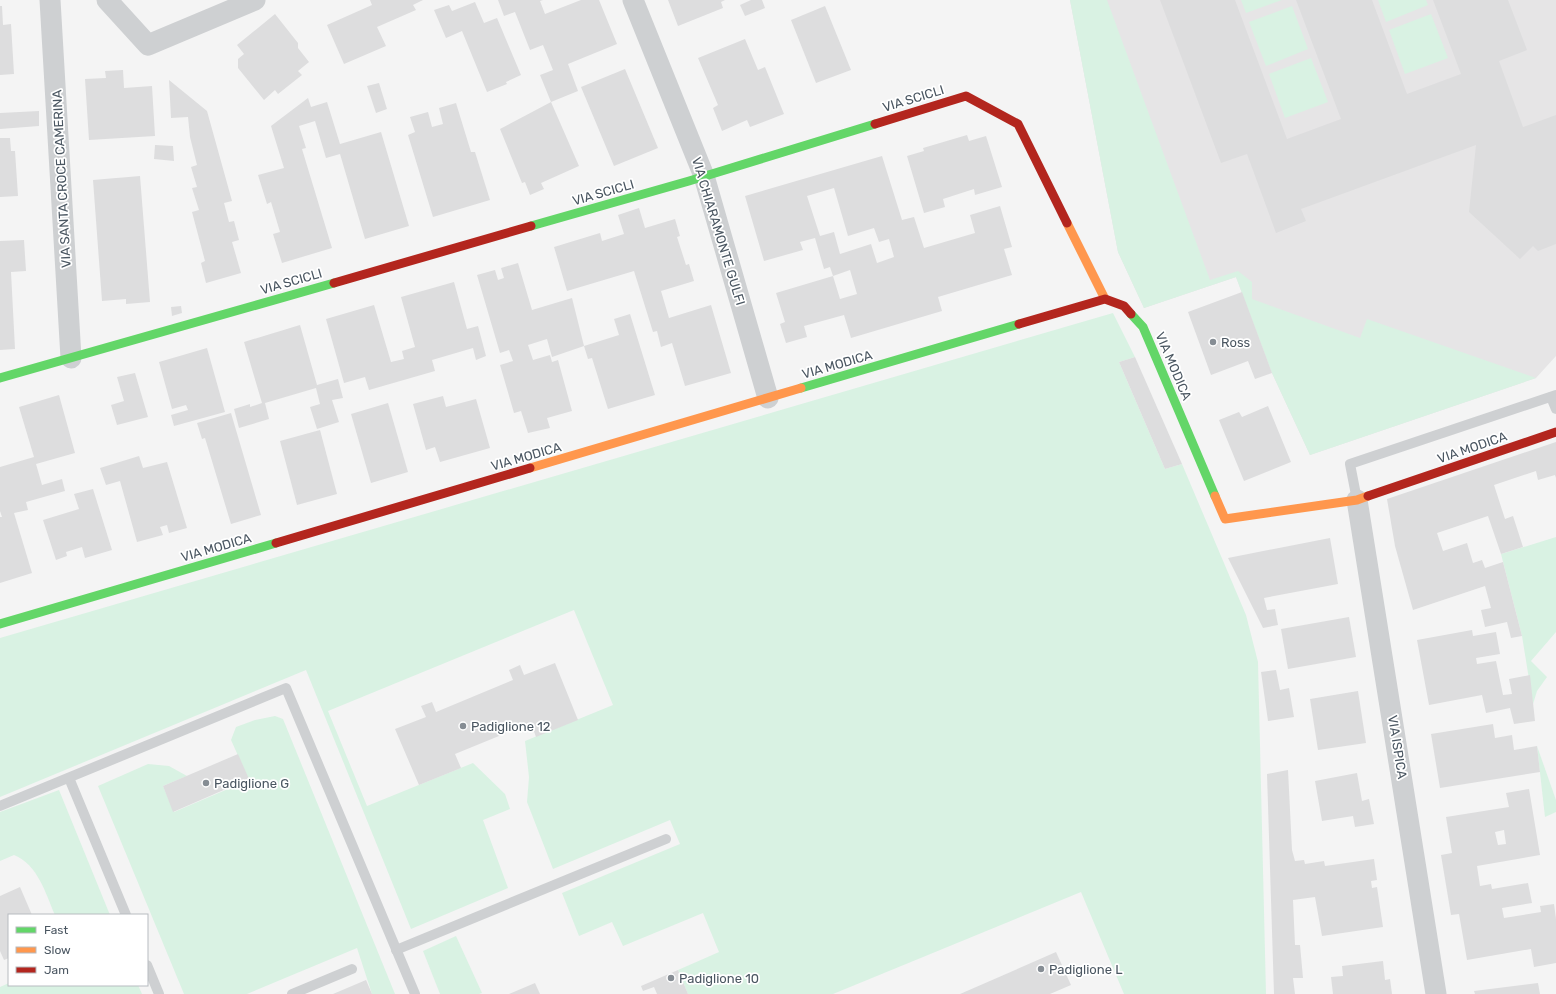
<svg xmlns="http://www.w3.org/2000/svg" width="1556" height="994" font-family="Rubik,sans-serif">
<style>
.education{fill:#e6e5e6}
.green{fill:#d9f2e3}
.building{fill:#ddddde;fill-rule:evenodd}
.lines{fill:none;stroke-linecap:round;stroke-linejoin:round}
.lane{stroke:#ced0d2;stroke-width:10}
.street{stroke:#ced0d2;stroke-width:21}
.fast{stroke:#63d668;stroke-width:9}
.slow{stroke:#ff974d;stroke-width:9}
.jam{stroke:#b3261e;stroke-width:9}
.poi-dot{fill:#868d94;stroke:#fff;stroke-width:1.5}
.labels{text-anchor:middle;stroke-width:3.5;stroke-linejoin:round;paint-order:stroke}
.street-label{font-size:13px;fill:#4a5661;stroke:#fff}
.poi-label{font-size:13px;fill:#4a5661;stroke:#fff;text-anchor:start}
</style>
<rect width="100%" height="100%" fill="#f4f4f4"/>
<path class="education" d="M1070,0H1556V356L1536,378L1310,455L1272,373L1236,277L1144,308L1118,252Z"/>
<g class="green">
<path d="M1070,0H1107L1210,280L1238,271L1252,282V299L1360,338L1367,319L1536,378L1310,455L1272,373L1236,277L1144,308L1118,252Z"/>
<path d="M1241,0H1282L1246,13Z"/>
<path d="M1378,0H1426L1428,5L1386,22Z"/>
<path d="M1292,6L1308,49L1266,66L1249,22Z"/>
<path d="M1431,14L1448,58L1405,74L1389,30Z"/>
<path d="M1311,58L1328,102L1285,118L1269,74Z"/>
<path d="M1113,313L1135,357L1119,362L1165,469L1182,464L1246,615L1258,662L1266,994H1124L1081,892L833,994H688L678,970L719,952L703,913L623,946L612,922L579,936L562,893L680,844L670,820L553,869L527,802L529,777L525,741L613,705L574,610L328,711L367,806L473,763L505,794L510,809L483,820L508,888L411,929L306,670L0,797V638Z"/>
<path d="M1556,537V632L1531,661L1547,677L1537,691L1533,704L1522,636L1501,554Z"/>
<path d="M275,716L283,719L395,994H372L357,948L247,994H184L98,786L148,764L169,766L187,776L163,786L174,812L249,780L231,740L236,727L255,720Z"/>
<path d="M1537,746L1556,800V812L1545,817Z"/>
<path d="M59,790L110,915H55C45,892 38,865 14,855L0,861V812Z"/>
<path d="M456,936L482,993L479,994H440L423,951Z"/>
<path d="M9,983V985H138L142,994H0V987Z"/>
</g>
<g class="building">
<path d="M370,0H423L413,5L416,10L377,27L386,46L344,64L327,25L372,5Z"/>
<path d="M498,0H543L540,1L545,14L581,0H599L617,44L568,64L578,91L551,102L540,75L553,70L543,45L530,50L515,12L504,16Z"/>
<path d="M668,0H725L721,2L723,8L678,26Z"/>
<path d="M751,0H762L765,8L745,16L740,5Z"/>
<path d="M1160,0H1235L1287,139L1341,119L1296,0H1372L1407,94L1461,74L1433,0H1508L1527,50L1499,61L1523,127L1556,115V244L1538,251L1533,246L1520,259L1469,212L1476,145L1301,209L1306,221L1276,233L1247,154L1221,163Z"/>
<path d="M475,2L484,23L497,18L521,75L506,82L507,84L487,92L462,31L446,38L434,10L449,5L452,11Z"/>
<path d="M0,6H2L3,25L11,24L14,74L0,75Z"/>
<path d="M825,6L851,70L816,83L791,20Z"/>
<path d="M275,14L298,43V48L309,62L298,71L302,75L278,94L275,90L264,100L238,68V59L244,54L237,45Z"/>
<path d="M745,39L758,70L765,67L784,114L750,127L747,120L722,131L713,108L718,105L698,58Z"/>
<path d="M625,69L658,148L614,166L581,87Z"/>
<path d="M123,70L124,88L152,86L155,136L89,140L85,79L106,78L105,71Z"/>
<path d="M169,80L207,111L232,201L224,203L229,222L234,221L239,240L232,242L241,273L206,283L201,263L205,261L192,212L199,210L192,188L197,187L191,167L197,165L190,137L188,117L171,118Z"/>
<path d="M379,83L387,109L376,113L367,86Z"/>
<path d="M308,98L311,107L327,102L340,144L381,132L409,226L365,239L340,154L326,158L315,121L299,126L306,148L302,149L332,248L282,263L273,234L280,232L271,202L267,204L258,175L284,168L271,126Z"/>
<path d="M551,102L579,166L541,183L544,189L530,195L525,182L522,183L500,129Z"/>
<path d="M456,103L471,152H475L490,200L433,217L408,135L415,132L410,117L428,112L432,127L443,124L439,108Z"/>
<path d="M39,111V126L0,129V113Z"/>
<path d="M967,135L969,141L986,136L1002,187L975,195L974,189L943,199L945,207L924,213L907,156L924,151L923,148Z"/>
<path d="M0,138H10L11,151H15L18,196L0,197Z"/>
<path d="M155,145L173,146L174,161L154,159Z"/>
<path d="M882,156L902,220L914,217L924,248L975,233L970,215L1000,206L1012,247L1004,249L1012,275L938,297L942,311L851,338L844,315L804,326L807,337L786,343L780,324L785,322L776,293L833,276L830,267L824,269L815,238L800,242L803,250L764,261L745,196ZM834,188L848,236L874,228L879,242L889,239L894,257L877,263L871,244L840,254L834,232L820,236L807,196ZM850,270L857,294L840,299L833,276Z"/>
<path d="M140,176L150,302L126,304V299L102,301L93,180Z"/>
<path d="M639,208L645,228L675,219L680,236L677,237L686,265L689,264L694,281L661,291L669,318L711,305L731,373L685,386L672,343L661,347L657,331L653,332L634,271L567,291L554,247L600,233L602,241L624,234L618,215Z"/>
<path d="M24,240L26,271L11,272L15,349L0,350V241Z"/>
<path d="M518,263L532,310L572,298L584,346L552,357L547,339L528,345L533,360L550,355L552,362L558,360L572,411L547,418L550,428L528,433L521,411L514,413L500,365L513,361L509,350L500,353L477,275L495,270L498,280L504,278L501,268Z"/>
<path d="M454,282L467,329L478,326L486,356L476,360L473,348L432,360L435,371L369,390L365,377L344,383L326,319L374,305L391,362L404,359L402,351L415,347L401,297Z"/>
<path d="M1242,292L1272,373L1255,379L1248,361L1211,375L1188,312Z"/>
<path d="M181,306L182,313L172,316L171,307Z"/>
<path d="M630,314L655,395L608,409L592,358L588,359L584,346L619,335L614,319Z"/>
<path d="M300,325L317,385L338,379L343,398L332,400L339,422L317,429L310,407L320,404L316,388L265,403L269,419L239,428L234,409L250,404V407L262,403L244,342Z"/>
<path d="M207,348L225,412L174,426L171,415L188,410L186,405L172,409L159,362Z"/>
<path d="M1135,357L1182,464L1165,469L1119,362Z"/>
<path d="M135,373L148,417L117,425L111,405L124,401L117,377Z"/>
<path d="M59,395L75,453L36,464L42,485L62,479L65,491L26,502L28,510L14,513L32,573L0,583V517H2L0,511V467L34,457L19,407Z"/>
<path d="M443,396L446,407L476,399L490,448L440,462L435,447L426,450L413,404Z"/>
<path d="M388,403L408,472L371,483L351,414Z"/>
<path d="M1268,406L1291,462L1244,481L1219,420L1239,412L1242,417Z"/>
<path d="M231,413L261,515L231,524L205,438L202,439L197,423Z"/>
<path d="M320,430L337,494L297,505L280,441Z"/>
<path d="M1556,442V478L1555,475L1538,480L1536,471L1494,485L1505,519L1513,516L1523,547L1501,554L1488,516L1437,533L1443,551L1467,543L1473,563L1482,560L1485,568L1503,562L1522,636L1511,638L1507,622L1485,627L1481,610L1491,608L1485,586L1413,610L1395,546L1387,499Z"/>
<path d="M139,456L143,468L167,462L187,528L169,533L167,525L160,527L163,535L137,542L120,481L106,485L100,468Z"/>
<path d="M93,489L112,550L85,558L82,547L66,552L67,556L56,560L43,520L79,509L74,494Z"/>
<path d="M1330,538L1338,584L1264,598L1267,610L1275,609L1278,625L1263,628L1228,558Z"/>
<path d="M1349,617L1356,657L1288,669L1281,629Z"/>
<path d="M1472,630L1473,636L1496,632L1500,654L1476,658L1477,664L1496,661L1503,695L1512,694L1509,679L1530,675L1535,721L1514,724L1510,708L1486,713L1482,695L1429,705L1417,640Z"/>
<path d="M555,663L578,720L536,737L531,723L455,754L461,768L419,785L395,729L426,717L421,706L432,702L436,712L513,680L509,670L520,665L524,675Z"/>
<path d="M1276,670L1280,690L1289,688L1294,717L1268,721L1261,672Z"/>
<path d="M1358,691L1366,743L1318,750L1310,699Z"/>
<path d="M1493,724L1495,738L1512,735L1514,750L1537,746L1540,772L1440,788L1431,734Z"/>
<path d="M238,754L249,779L173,812L163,786Z"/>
<path d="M1288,770L1292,850L1295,861L1304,860L1305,864L1324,861L1325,866L1374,859L1377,880L1371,881L1372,888L1377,887L1383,927L1322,936L1315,897L1293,900L1295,945H1300L1303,978H1293L1295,994H1274L1267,774Z"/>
<path d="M1357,773L1362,801L1369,799L1374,824L1355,827L1353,816L1322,821L1315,781Z"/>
<path d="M1529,789L1540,855L1477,866L1480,886L1491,884L1492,889L1528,883L1532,903L1502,908L1504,918L1541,912L1540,906L1554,904L1556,919V963L1534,967L1531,949L1467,960L1459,914L1451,915L1441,855L1452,853L1446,817L1509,807L1506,793ZM1504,830L1506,844L1498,845L1495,832Z"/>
<path d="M20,887L32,915H9V958L4,960L0,951V896Z"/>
<path d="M1056,952L1071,985L1050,994H960Z"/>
<path d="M1383,961L1385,980L1390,979L1392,994H1333L1331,977L1343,976L1342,966Z"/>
<path d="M678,970L688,994H657L654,987L643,991L641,986Z"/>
<path d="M366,980L372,994H333Z"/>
<path d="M535,983L540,994H509Z"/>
<path d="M1538,983L1540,994H1475L1474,991Z"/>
</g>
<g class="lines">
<g class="lane">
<path d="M1551,397L1556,409"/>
<path d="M1357,500L1350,464L1556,395"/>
<path d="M69,778L126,915"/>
<path d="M0,806L286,688L415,994"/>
<path d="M396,950L666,839"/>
<path d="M147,965L159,994"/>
<path d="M292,994L352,969"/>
</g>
<g class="street">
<path d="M50,0L71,358"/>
<path d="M107,0L148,45L255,0"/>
<path d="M633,0L704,176L768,398"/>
<path d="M1357,500L1436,994"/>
</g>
<g class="fast">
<path d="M531,226L689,181L875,124"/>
<path d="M1131,314L1143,327L1215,496"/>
<path d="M0,378L334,283"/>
<path d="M801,388L1019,324"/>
<path d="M0,624L276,543"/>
</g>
<g class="slow">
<path d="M1067,223L1105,299"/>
<path d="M530,468L801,388"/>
<path d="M1215,496L1225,519L1357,500L1368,496"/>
</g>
<g class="jam">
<path d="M875,124L966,96L1018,124L1067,223"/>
<path d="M334,283L531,226"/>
<path d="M1019,324L1105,299L1124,306L1131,314"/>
<path d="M1368,496L1556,432"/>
<path d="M276,543L530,468"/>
</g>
</g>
<g class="poi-dot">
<circle cx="1213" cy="342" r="4"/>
<circle cx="463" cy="726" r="4"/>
<circle cx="206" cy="783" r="4"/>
<circle cx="1041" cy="969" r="4"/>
<circle cx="671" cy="978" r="4"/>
</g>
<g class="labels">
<g class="street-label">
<text transform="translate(913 98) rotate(-17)" y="5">VIA SCICLI</text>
<text transform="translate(61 179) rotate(-93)" y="5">VIA SANTA CROCE CAMERINA</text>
<text transform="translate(603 192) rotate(-16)" y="5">VIA SCICLI</text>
<text transform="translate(719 231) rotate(73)" y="5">VIA CHIARAMONTE GULFI</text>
<text transform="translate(291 281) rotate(-16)" y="5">VIA SCICLI</text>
<text transform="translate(837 364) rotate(-16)" y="5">VIA MODICA</text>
<text transform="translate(1174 366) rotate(67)" y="5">VIA MODICA</text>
<text transform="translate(1472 447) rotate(-19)" y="5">VIA MODICA</text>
<text transform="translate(526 456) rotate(-16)" y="5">VIA MODICA</text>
<text transform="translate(216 547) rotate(-16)" y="5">VIA MODICA</text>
<text transform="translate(1398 747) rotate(81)" y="5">VIA ISPICA</text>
</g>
<g class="poi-label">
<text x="1221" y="347">Ross</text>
<text x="471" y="731">Padiglione 12</text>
<text x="214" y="788">Padiglione G</text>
<text x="1049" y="974">Padiglione L</text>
<text x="679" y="983">Padiglione 10</text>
</g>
</g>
<rect x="8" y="914" width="140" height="72" fill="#ffffff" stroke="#b7bbc0"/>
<rect x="16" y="927" width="20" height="6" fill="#63d668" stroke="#b7bbc0"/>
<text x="44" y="934" font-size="12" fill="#4a5661">Fast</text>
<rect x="16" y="947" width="20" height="6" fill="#ff974d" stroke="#b7bbc0"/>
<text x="44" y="954" font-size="12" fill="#4a5661">Slow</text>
<rect x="16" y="967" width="20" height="6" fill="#b3261e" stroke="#b7bbc0"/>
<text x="44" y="974" font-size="12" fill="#4a5661">Jam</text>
</svg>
